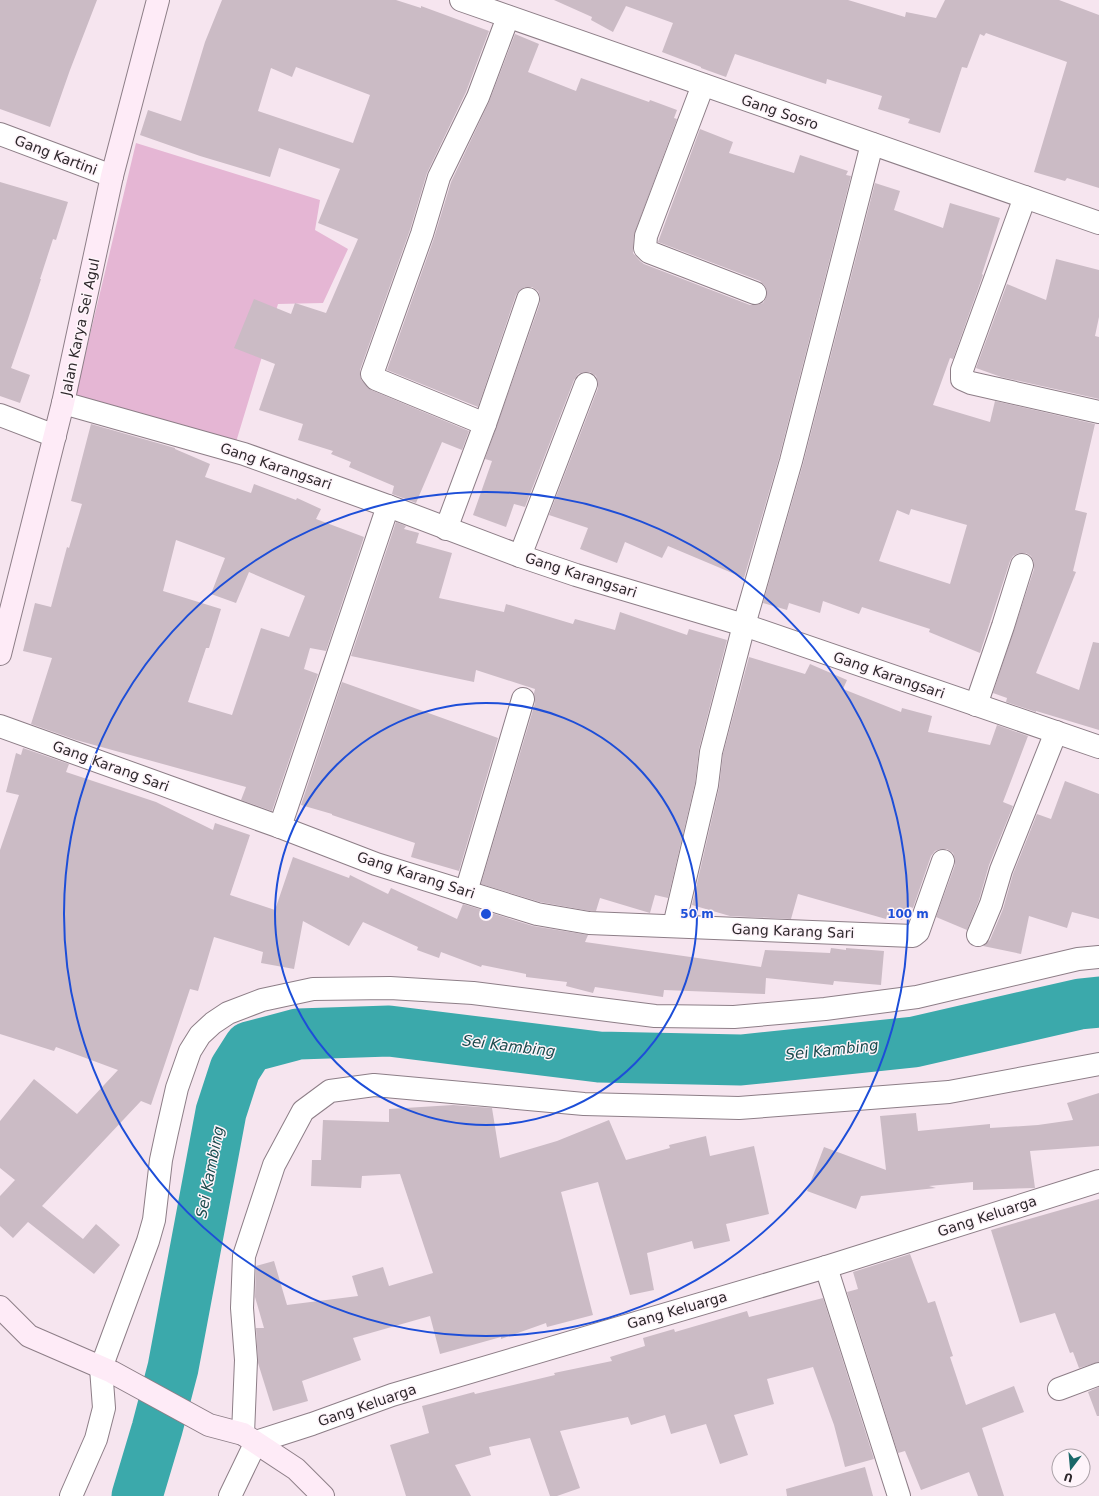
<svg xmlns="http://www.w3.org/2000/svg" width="1099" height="1496" font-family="'DejaVu Sans',sans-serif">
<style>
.green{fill:#e5b6d4}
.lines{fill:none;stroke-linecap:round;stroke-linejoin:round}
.river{stroke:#3ba9ab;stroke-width:51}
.building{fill:#cbbbc5;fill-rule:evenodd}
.minor-casing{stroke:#8d7e87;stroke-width:24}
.secondary-casing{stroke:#8d7e87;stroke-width:24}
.minor{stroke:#fff;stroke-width:22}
.secondary{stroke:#feebf7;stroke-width:22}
.ring{fill:none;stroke:#1d4ed8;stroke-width:2}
.labels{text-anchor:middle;stroke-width:3;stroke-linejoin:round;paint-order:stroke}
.street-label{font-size:14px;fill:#2e282c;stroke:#fef4fa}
.water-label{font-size:15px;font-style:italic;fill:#1b4a4c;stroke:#fef4fa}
.centre{fill:#1d4ed8;stroke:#fef4fa;stroke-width:2}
.ring-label{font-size:12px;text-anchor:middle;font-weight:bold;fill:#1d4ed8;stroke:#fef4fa;stroke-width:3;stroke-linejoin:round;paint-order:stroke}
</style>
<rect width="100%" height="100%" fill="#f6e5ef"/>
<path class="green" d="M136,143L320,200L315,230L348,249L323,303L278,304L236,442L75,397Z"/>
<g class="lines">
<path class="river" d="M137,1496L157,1429L173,1368L221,1112L235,1069L249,1047L298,1034L389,1031L599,1057L741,1060L914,1042L1080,1004L1099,1002"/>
</g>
<g class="building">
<path d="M0,0H97L70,70L50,127L0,109Z"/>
<path d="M222,0H396L421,8V6L489,31L466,92L427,173L410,230L360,370V376L362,381L371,390L469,431L462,450L442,442L416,503L392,494L394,486L349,467L351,462L331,454L333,451L298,440L303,424L259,410L275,364L234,348L254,299L291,314L295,303L326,313L358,239L318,223L340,169L279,148L270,177L200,156L140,135L148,110L181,121L205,42ZM296,67L370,95L353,143L258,111L271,68L292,77Z"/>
<path d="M554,0H848L905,17L906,12L936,18L945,0H1059L1099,15V188L1067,178L1065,181L1034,172L1067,62L986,33L984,36L980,34L967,68L962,67L940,133L908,123L910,119L878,109L882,96L827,79L826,84L735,54L726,77L701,68V67L662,52L673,23L626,6L613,32L591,20L592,17Z"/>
<path d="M515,34L539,44L528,72L576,91L581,78L649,102L650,100L677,110L674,118L677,119L634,235L633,253L640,261L644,264L750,305H757L763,303L766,298L767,291L764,285L760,281L658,242L700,129L733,142L729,153L794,173L800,155L848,171L846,175L851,176L779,458L744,578L668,546L662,558L625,542L617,563L580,549L588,528L549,515L598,388V382L596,376L590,372H584L578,374L574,380L525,507L514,504L506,527L473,515L492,461L485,459L540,303V296L538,291L532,287H525L520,290L516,295L478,407L387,370L434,238L451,182L489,102Z"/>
<path d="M0,182L68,202L56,240L53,239L40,279H41L28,319L11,368L30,375L20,403L0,396Z"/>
<path d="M875,183L900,191L894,210L943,228L950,203L1000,218L982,274L983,275L953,359L950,358L933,405L990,422L995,401L1095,424L1075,510L1087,513L1073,571L1076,572L1036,673L1079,690L1093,642L1099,643V730L1036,711V712L1006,702L1007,698L993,693L1034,569V562L1031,556L1026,553H1019L1013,556L1010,561L980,653L929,632L930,629L862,607L859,614L823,601L820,613L789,603L787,610L763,603L803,464ZM911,509L967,525L950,584L879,561L897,510L909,515Z"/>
<path d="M1056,259L1099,270V317L1095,336L1099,337V399L1001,377L976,368L1007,284L1046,300Z"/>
<path d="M91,424L175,448V449L210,464L205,477L251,493L254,484L296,500L297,498L321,509L316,519L364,537L326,651L310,648L304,669L318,674L272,811L241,800L246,787L76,740L31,724L52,658L23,651L35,603L51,607L67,547L69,548L82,504L71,501ZM176,540L225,558L211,594L236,603L249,572L305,596L289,637L261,628L232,715L188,702L206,648H209L221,609L163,591Z"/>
<path d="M396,522L406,526L404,529L419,533L416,543L452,553L439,598L504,612L506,604L573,624L575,619L615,630L620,612L687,635L689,629L727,640L699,749L695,783L668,898L655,895L650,913L600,898L596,911H590L540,902L481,884L535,703L534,693L535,689L476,670L474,682L351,656Z"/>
<path d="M749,657L805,674L810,664L847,680L843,689L901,712L902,708L932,716L928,732L990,745L997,725L1028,736L1003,802L1013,806L989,865L979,900L967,930L936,917L955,865V859L953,853L947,849H941L935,851L931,856L913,908L908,906L902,920L887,915L886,919L798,894L791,919L730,916L692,905L719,788L723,754Z"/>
<path d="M342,682L498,738L459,871L411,857L415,843L332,815V814L301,805Z"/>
<path d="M23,748L69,764L66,772L156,802L213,830L215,823L250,835L230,895L275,910L293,857L349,878L350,875L388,894L391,888L457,919L463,904L533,926L588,935L585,942L761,967L765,950L830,953L831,948L846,950V948L884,951L881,985L834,981L833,985L766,978L765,994L664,990L663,997L595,987L593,993L566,986L567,982L526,977V974L482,965L481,967L441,952L439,958L417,950L418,947L363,922L349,946L303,921L294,969L261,963L263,952L214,937L198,991L190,989L151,1105L141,1101L42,1206L83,1239L96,1224L120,1245L94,1274L28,1222L13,1238L0,1226V1196L15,1180L0,1168V1121L34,1079L77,1114L118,1070L56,1047L54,1051L0,1034V850L19,795L6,792L16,753L21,755Z"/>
<path d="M1065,781L1099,794V919L1072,912L1067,928L1029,916L1021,954L983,946L990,940L1003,909L1013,874L1037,814L1051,819Z"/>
<path d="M1099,1093V1146L1030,1151L1035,1188L973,1190V1182L929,1186L936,1188L861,1196L856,1209L807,1191L824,1147L886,1170L880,1116L916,1113L918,1131L990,1124V1128L1038,1125L1073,1120L1067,1103Z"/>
<path d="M453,1105L492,1108L500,1158L557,1141L609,1120L626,1160L670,1148L669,1145L706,1136L710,1156L754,1146L769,1214L726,1224L730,1241L694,1249L692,1241L647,1253L654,1290L630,1295L598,1182L561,1192L593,1315L547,1327L546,1323L501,1339V1337L440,1354L430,1316L353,1338L361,1360L302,1381L308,1401L273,1411L258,1363L256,1328H264L255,1297L256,1266L274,1261L287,1305L358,1296L352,1276L383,1267L389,1286L433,1273L400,1174L362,1176L361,1188L311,1186L312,1160H321L323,1120L389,1122V1109Z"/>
<path d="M1099,1199V1362L1079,1368L1073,1352L1070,1353L1055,1313L1020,1323L991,1230Z"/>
<path d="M910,1254L928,1303L935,1301L953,1356L950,1357L966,1405L1014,1386L1024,1412L982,1428L1004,1496H978L969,1472L921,1490L905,1451L898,1453L847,1292L858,1289L853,1272Z"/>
<path d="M823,1298L874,1459L845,1467L834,1425L813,1367L767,1379L774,1404L734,1415L748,1455L720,1464L706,1424L671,1434L665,1415L631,1425L628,1417L560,1431L580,1488L557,1496H550L530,1438L489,1447L491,1455L455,1465L471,1496H406L390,1445L429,1433L422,1406L474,1392L475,1394L555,1375L554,1373L612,1361L610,1357L645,1346L643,1338L674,1329L675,1332L747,1311L749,1317Z"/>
<path d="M1099,1387V1416H1097L1088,1392Z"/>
<path d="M865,1467L873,1496H787L786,1489Z"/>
</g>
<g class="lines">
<g class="minor-casing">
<g id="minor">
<path d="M461,0L1099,223"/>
<path d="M703,85L646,236L645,248L649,252L755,293"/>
<path d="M0,134L112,176"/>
<path d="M1025,197L962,370V379L971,383L1099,412"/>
<path d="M63,403L244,454L388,506L520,556L576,575L744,625L1099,747"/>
<path d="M0,415L55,436"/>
<path d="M485,424L376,379L372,374L422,234L439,177L478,97L508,17"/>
<path d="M446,529L485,424L528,299"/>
<path d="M520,556L586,384"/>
<path d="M976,705L1003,626L1022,565"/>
<path d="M0,726L280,827L376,864L537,914L589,923L913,936L918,932L943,861"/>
<path d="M280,827L388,506"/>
<path d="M466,892L523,699"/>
<path d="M674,926L707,785L711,752L744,625L791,461L872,144"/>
<path d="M978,935L991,904L1001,870L1056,732"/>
<path d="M826,1267L899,1496"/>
<path d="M1059,1389L1099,1374"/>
<path d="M243,1434L246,1360L242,1308L244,1256L274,1165L303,1111L330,1091L374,1085L584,1104L739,1108L949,1092L1099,1064"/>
<path d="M71,1496L96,1439L104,1408L101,1368L148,1241L154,1220L161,1160L167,1132L177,1088L190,1051L200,1035L213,1023L228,1013L262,1000L313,989L390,988L473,993L655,1016L734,1017L825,1009L917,997L1078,959L1099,957"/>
<path d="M230,1496L256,1442L312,1424L392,1395L826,1267L1099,1181"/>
</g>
</g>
<g class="secondary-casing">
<g id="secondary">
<path d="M0,654L63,403L112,176L158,0"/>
<path d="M0,1307L29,1336L112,1372L209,1425L243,1434L296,1469L323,1496"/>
</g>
</g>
<use href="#minor" class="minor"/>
<use href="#secondary" class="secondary"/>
</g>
<g class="ring">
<circle cx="486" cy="914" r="211"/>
<circle cx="486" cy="914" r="422"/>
</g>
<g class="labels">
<g class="street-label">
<text transform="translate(780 112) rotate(19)" y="5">Gang Sosro</text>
<text transform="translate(56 155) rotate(21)" y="5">Gang Kartini</text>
<text transform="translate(80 327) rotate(-78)" y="5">Jalan Karya Sei Agul</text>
<text transform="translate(276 466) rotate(19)" y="5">Gang Karangsari</text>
<text transform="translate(581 575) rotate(18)" y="5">Gang Karangsari</text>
<text transform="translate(889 675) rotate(19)" y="5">Gang Karangsari</text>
<text transform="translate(111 766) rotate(20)" y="5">Gang Karang Sari</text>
<text transform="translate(416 875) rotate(18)" y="5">Gang Karang Sari</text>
<text transform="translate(793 931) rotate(2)" y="5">Gang Karang Sari</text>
<text transform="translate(987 1216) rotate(-18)" y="5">Gang Keluarga</text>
<text transform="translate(677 1310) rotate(-16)" y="5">Gang Keluarga</text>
<text transform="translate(367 1405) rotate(-19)" y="5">Gang Keluarga</text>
</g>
<g class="water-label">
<text transform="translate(509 1046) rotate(7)" y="5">Sei Kambing</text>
<text transform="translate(832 1050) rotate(-6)" y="5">Sei Kambing</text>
<text transform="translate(210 1172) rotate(-79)" y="5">Sei Kambing</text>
</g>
</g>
<circle cx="486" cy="914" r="6" class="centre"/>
<g class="ring-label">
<text x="697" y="918">50 m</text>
<text x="908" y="918">100 m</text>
</g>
<g transform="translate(1071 1468) rotate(196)"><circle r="19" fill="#fef4fa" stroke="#aba2a8"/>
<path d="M0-3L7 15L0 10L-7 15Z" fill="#196769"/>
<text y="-6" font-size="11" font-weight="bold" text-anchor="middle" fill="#2e282c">U</text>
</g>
</svg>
